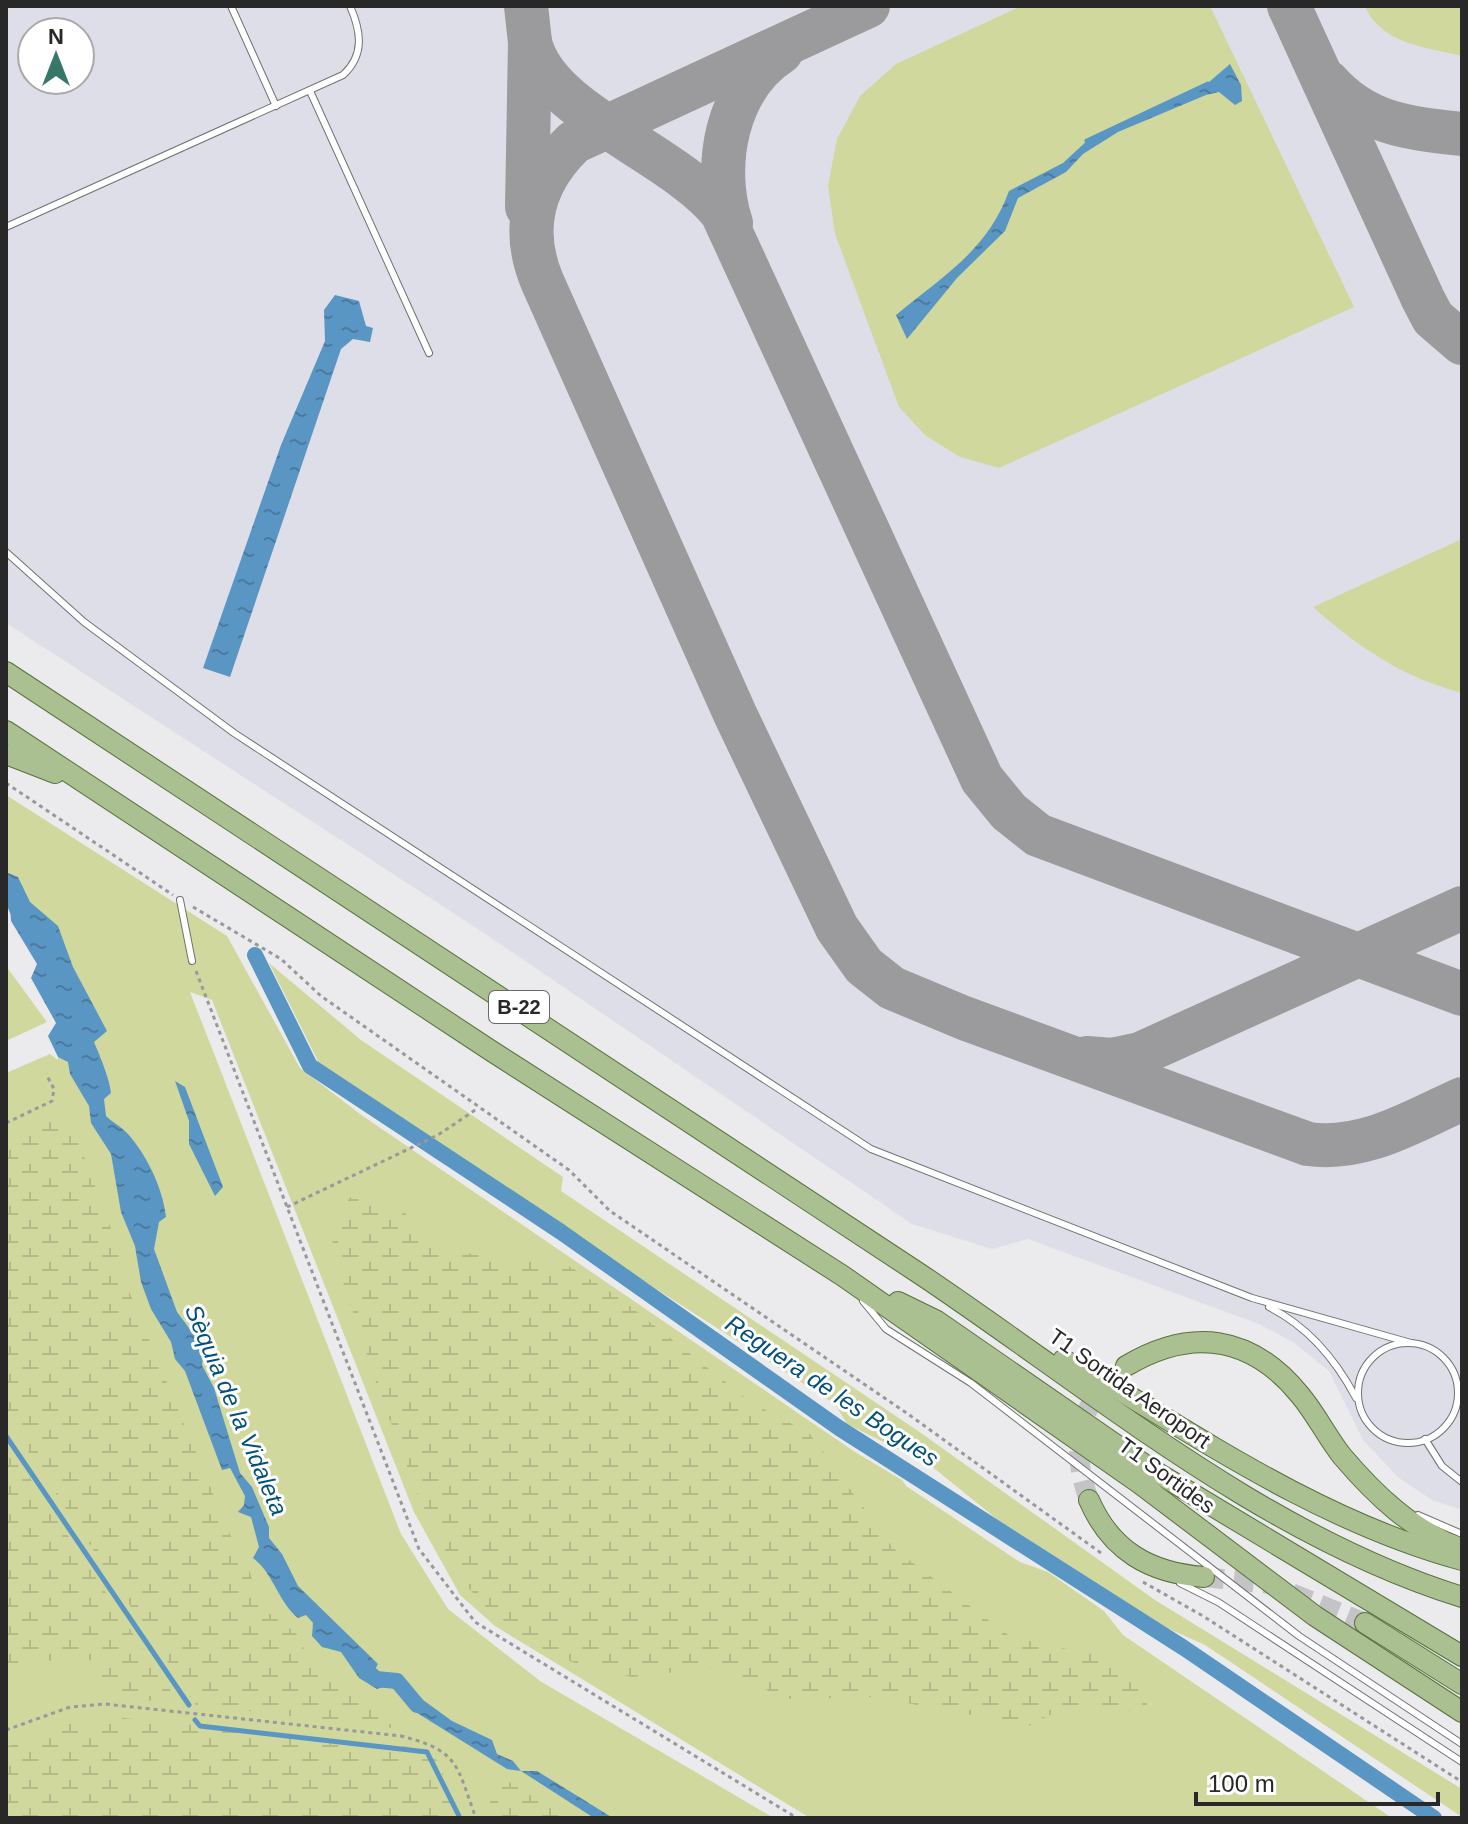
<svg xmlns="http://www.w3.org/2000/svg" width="1468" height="1824" font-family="Arial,sans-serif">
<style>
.built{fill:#dedee8;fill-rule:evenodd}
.green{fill:#d1d89d}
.wetland{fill:url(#wetland-marsh)}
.water{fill:url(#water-ripples)}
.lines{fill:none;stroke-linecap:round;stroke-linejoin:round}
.stream{stroke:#5a96c3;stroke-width:5}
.canal{stroke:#5a96c3;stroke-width:16}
.taxiway{stroke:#9b9b9d;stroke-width:44}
.primary-tunnel{stroke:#c4c4c7;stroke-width:20;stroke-dasharray:20 10;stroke-linecap:butt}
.service-casing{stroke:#707173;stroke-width:8}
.primary-casing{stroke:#58703d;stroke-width:22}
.path{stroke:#99999b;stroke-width:3;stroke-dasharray:4 4;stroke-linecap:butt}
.service{stroke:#fff;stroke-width:6}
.primary{stroke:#aac091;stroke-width:20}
.labels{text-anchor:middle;stroke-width:6;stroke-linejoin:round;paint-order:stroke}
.shield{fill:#fff;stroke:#686869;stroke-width:2}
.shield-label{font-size:20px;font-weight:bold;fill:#282829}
.street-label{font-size:22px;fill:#282829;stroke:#fff}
.water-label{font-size:24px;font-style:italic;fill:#024f7b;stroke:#fff}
</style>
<defs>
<pattern id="wetland-marsh" width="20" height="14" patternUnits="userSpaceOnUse" patternTransform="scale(2)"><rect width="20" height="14" fill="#d1d89d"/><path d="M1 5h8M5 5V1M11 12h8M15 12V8" fill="none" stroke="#b3b987"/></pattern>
<pattern id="water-ripples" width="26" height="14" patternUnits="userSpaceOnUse" patternTransform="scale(2)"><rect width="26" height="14" fill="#5a96c3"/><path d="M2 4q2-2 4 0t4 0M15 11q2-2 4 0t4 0" fill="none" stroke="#4a7a9e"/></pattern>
</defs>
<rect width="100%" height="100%" fill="#ebebee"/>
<path class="built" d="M6,6H1462V1510L1432,1500L1399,1478L1363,1440L1329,1371L1293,1342L1259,1324L1028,1239L992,1249L912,1224L484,933L6,623ZM32,32H80V80H32Z"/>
<g class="green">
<path d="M1021,6H1210L1354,307L999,468L960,457L926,436L899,407L835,234L828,186L837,139L860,96L896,64Z"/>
<path d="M1365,6H1462V56C1425,47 1381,44 1365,6Z"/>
<path d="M1462,539V693C1403,678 1357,646 1313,607Z"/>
<path d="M6,795L227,936L300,1068L360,1114L855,1452L902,1480L906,1486L1020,1562L1048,1572L1104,1611L1123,1635L1392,1818H810L495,1626L460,1595L414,1512L212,1000L190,992L401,1534L448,1609L540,1681L774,1818H6V1073L50,1054L58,1060L55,938L6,902Z"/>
<path d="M269,963L361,1040L563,1177L561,1191L921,1433L1155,1600L1462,1789V1817L1205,1645L1167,1628L998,1520L930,1465L847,1424L835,1404L619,1265L319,1063Z"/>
<path d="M6,966L47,1022L6,1041Z"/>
</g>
<g class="wetland">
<path d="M57,1120L74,1130L115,1239L121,1272L232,1539L248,1566L260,1607L296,1633L309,1659L379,1713L417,1731L196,1705L6,1418V1140L36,1125Z"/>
<path d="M351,1196L402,1210L432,1242L466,1253L564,1263L617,1296L752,1403L809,1433L893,1548L1011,1637L1108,1658L1149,1681L1146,1713C1097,1705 1074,1699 1029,1726L875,1697L783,1699L742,1676L713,1668L632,1677L572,1662L537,1646L486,1607L459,1578L418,1496L375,1380L338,1267L330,1229Z"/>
<path d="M6,1442L180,1705L104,1694L100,1660L42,1661L6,1679Z"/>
<path d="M114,1717L411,1747L437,1760L462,1818H6V1747L62,1724Z"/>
<path d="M498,1775L566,1818H494L489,1806Z"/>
</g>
<g class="water">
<path d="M1230,64L1241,85L1242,101L1235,105L1219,92L1206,95L1118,132L1083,154L1066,172L1018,198L1005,231L957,278L907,339L896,315C943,276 987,251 1009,191L1063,163L1090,138L1202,88Z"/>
<path d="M335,295L359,301L366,326L373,328L370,342L353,339L341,349L230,677L203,668L281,445L325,341L324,310Z"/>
<path d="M8,873L18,877L30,902L58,926L73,967L107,1031L94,1042C100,1056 110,1080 111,1093L104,1099L106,1116C112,1122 120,1126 126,1132C146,1153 163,1188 166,1217L159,1222L154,1249L177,1312L204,1348L202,1365L214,1388L240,1473L252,1487L269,1527V1538L282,1554L298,1586L378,1664L374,1671L383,1680L397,1681L452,1721L492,1740L497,1754L513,1761L521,1771H537L613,1818H594L521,1771L507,1769L414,1711L403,1693L387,1686L377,1689L359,1678L341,1652L322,1647L312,1636L313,1623L306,1615L298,1618C278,1602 274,1574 253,1558L259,1547L251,1517L238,1512L244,1505L245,1496L230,1468L222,1470L185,1371L175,1359L171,1342L151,1309L141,1282L135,1246L121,1212L111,1154L91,1123L89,1106L70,1074L68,1062L58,1057L48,1036L56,1023L31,978L37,964L11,921Z"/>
<path d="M175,1081L185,1087L223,1187L215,1196L189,1144V1121Z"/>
</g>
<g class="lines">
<g class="stream">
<path d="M1087,141L1208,84"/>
<path d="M6,1436L189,1705"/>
<path d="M195,1720L200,1726L427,1752L459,1816"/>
</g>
<g class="canal">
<path d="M6,883L18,911"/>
<path d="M255,955L310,1066L561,1232L839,1428L1184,1648L1434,1818"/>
<path d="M367,1671L376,1679L397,1681L417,1705"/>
</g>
<g class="taxiway">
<path d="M526,6L530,42L527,207"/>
<path d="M868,6L574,142C533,181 520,228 542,281L735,714L837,928L864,966L892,988L964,1018L1308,1144C1364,1152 1413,1121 1462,1099"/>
<path d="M1289,6L1423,299L1433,318L1462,343"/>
<path d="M530,42C546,113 674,152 722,213L982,779L1009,812L1038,835L1462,994"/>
<path d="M1328,82C1365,124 1408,128 1462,134"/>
<path d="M731,223C712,165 727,87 781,52"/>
<path d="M1087,1058L1112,1060L1140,1054L1462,908"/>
</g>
<g class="primary-tunnel">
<path d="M1089,1500C1069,1445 1078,1401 1126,1366"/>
<path d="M1204,1577L1269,1584L1365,1623"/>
</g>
<g class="service-casing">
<g id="service">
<path d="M231,6L276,106"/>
<path d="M310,91L429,353"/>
<path d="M6,227L343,75C365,55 361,31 350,6"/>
<path d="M6,552L84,622L234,733L871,1149L1252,1298L1411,1343"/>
<path d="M180,900L192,961"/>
<path d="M863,1301L886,1329L971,1383L1299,1636L1462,1744"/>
<path d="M1269,1307C1309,1327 1336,1360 1356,1398"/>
<circle cx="1408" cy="1393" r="50"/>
<path d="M1425,1439L1442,1466L1462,1482"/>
<path d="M1418,1515L1462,1534"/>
<path d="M1180,1583L1218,1602L1462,1762"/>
</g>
</g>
<g class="primary-casing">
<g id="primary">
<path d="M6,672C311,872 616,1072 920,1274C1092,1389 1262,1535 1462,1597"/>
<path d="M6,731L493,1052L843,1276L1139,1483L1315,1616L1462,1712"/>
<path d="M6,754L55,773"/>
<path d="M898,1302L937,1321L1151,1469L1462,1656"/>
<path d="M1063,1360L1088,1371C1207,1443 1326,1523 1462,1560"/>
<path d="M1126,1366C1192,1327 1251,1335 1300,1395C1316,1414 1327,1437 1342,1456C1376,1496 1413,1531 1462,1549"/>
<path d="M1089,1500C1111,1551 1150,1573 1204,1577"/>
<path d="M1365,1623L1462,1684"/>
</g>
</g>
<g class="path">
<path d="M6,783L173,895"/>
<path d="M193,907L281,959L321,996L569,1170L610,1211L908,1414L1101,1553"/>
<path d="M196,971L419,1549L475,1622L797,1818"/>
<path d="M6,1123L52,1101L54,1089L46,1074"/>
<path d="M287,1207L438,1135L478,1108"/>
<path d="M1143,1582L1203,1616L1462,1782"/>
<path d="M6,1730L70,1707L105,1704L401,1736C460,1751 456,1765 476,1818"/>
</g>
<use href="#service" class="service"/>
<use href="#primary" class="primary"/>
</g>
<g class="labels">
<rect class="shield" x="489" y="991" width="60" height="32" rx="6"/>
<g class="shield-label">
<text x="519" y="1014">B-22</text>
</g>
<g class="street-label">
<text transform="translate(1130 1388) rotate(35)" y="8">T1 Sortida Aeroport</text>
<text transform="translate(1167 1475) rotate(36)" y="8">T1 Sortides</text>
</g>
<g class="water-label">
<text transform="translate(832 1391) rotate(34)" y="8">Reguera de les Bogues</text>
<text transform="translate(236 1410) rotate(67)" y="8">Sèquia de la Vidaleta</text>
</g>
</g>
<rect width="1468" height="1824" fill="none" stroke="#282829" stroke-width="16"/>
<g transform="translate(56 56)"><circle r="38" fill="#ffffff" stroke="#a9a9a9" stroke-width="2"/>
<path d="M0-6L14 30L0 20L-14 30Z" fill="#367767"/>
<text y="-12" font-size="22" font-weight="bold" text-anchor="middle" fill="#282829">N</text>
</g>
<path d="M1196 1792v12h242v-12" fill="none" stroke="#282829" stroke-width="4"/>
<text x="1208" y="1792" font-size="24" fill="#282829" stroke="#ffffff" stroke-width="6" paint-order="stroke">100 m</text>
</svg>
